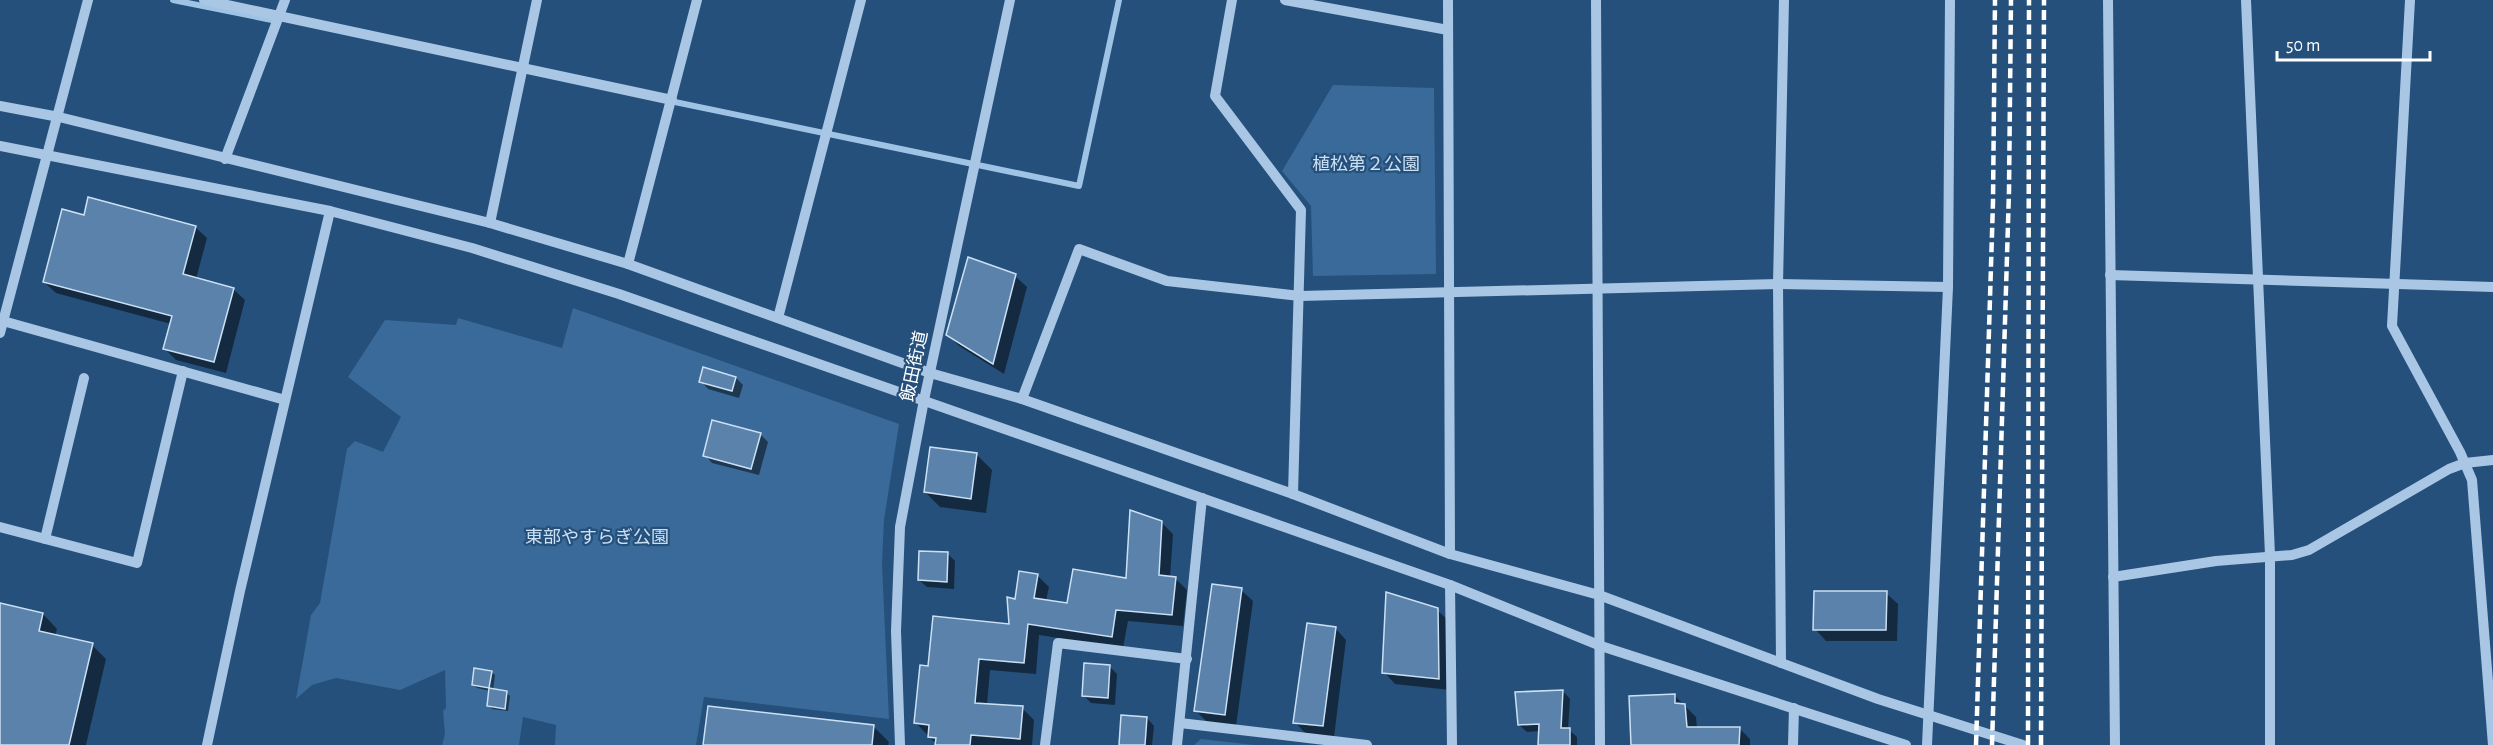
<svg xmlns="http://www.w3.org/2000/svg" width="2493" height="745" font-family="'Alegreya Sans','Noto Sans JP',sans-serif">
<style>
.green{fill:#396a99}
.shadow{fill:#0007}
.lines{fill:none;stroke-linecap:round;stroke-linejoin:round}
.stream{stroke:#9ec3e5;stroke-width:6}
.building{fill:#5a82ab;stroke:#cce0f4;stroke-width:1.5}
.minor{stroke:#a9c7e4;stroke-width:10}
.rail{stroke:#fff;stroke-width:4.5;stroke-dasharray:10 4.5;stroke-linecap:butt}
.labels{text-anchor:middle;stroke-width:4.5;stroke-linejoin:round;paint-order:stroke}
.park-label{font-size:18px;fill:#cce0f4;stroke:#25507b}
.street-label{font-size:18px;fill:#fff;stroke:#25507b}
</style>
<rect width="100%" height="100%" fill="#25507b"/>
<g class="green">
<path d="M1333,85L1434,88L1436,274L1313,276L1311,206L1282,171Z"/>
<path d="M573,308L899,424L884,520L882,564L889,719L704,697L696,745H555L556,725L523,717L519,745H442L445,734L443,711L446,708L445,670L400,690L336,678L312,685L296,699L311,615L320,603L347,449L355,441L383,452L401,417L348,377L385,320L456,325L458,318L562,348Z"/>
<path d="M1201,739L1254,745H1194Z"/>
</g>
<g class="shadow">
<path d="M85,216L195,227L207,238L196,279L233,289L245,300L226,373L176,360L165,349L171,324L56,293L44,282Z"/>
<path d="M1015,276L1027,287L1004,374L959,346L947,334Z"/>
<path d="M736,378L743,385L739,398L708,389L701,381Z"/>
<path d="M760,434L768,442L759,475L712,463L705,455Z"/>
<path d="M977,455L992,470L986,513L940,507L925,492Z"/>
<path d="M1161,522L1173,534L1170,578H1175L1187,590L1183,626L1128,621L1123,648L1039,635L1036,674L990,670L987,705L1022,708L1034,720L1032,745H937L916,723L929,668L1010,625L1016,600L1037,575L1049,587L1046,601L1069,605L1127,580Z"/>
<path d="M948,554L955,561L954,589L927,587L919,580Z"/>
<path d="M1241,590L1253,601L1236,726L1207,722L1196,711Z"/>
<path d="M1886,593L1898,604L1897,641H1826L1815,629Z"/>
<path d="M0,605L43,614L57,629L55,636L92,645L106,659L86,745H0Z"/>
<path d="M1437,610L1449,621L1450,690L1395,684L1384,672Z"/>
<path d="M1335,628L1346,640L1334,737L1306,734L1295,722Z"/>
<path d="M1110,667L1117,674L1115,705L1091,703L1083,695Z"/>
<path d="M491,672L495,675L493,690L506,692L510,696L508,711L492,709L488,705L491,691L477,688L473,685Z"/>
<path d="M1563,691L1570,699L1568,729L1577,737V745H1539L1540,731L1527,732L1519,725Z"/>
<path d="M1674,695L1696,717L1697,728H1739L1750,739V745H1632Z"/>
<path d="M1147,718L1154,726L1152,745H1120Z"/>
<path d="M874,727L889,742L888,745H705Z"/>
</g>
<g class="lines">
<g class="stream">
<path d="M173,0L277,21"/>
<path d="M670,101L1079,186L1119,0"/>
</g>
</g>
<g class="building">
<path d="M88,197L196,226L183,274L234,288L214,362L163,349L172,316L43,282L62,209L84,215Z"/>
<path d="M968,257L1016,274L993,364L946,335Z"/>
<path d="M703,367L736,377L732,391L699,382Z"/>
<path d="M712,420L761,433L751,469L703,456Z"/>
<path d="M930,447L977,453L971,499L924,492Z"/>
<path d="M1130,510L1162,521L1159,575L1176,577L1172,615L1116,610L1112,637L1028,624L1024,663L979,659L975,703L1023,706L1020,739L971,735L970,745H935L936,738L928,737L929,725L914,723L920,665L928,666L933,616L1009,624L1007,597L1015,599L1019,571L1038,574L1034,598L1067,603L1073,569L1126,578Z"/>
<path d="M919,551L948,552L947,582L918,580Z"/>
<path d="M1212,584L1242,588L1225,715L1194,711Z"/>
<path d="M1814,591H1887L1886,630H1813Z"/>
<path d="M1386,592L1438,608L1439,679L1382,673Z"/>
<path d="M0,603L43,613L39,631L93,643L69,745H0Z"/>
<path d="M1307,623L1336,627L1323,726L1293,723Z"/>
<path d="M1084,663L1110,665L1108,698L1082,696Z"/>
<path d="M474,668L492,671L489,688L472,685Z"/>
<path d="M489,688L507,691L505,709L487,706Z"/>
<path d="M1563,690L1561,728H1570V745H1538L1539,724L1518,725L1515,692Z"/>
<path d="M1675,694V703L1685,704L1687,727H1740L1739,745H1631L1629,696Z"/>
<path d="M708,706L874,725L872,745H703Z"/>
<path d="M1121,715L1147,717L1145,745H1119Z"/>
</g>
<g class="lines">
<g class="minor">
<path d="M204,0L672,100"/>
<path d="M1232,0L1215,96L1301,210L1293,494"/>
<path d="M1285,0L1448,30"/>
<path d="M1448,0L1450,554"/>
<path d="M1596,0L1600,745"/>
<path d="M2108,0L2115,745"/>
<path d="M2246,0L2270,555V745"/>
<path d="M2410,0L2392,326L2460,452L2472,480L2493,745"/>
<path d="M0,106L59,117L490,223L628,264L930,373L1022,399L1293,494L1450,554L1599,595L1878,699L2023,745"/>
<path d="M0,146L330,211L472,248L619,294L1450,585L1601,646L1906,745"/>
<path d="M225,159L285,0"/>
<path d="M490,223L537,0"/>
<path d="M628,264L697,0"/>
<path d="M2110,275L2493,287"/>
<path d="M778,318L861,0"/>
<path d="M3,321L285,400"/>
<path d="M0,333L88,0"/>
<path d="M1022,399L1079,249L1167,281L1300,296L1778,284L1948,287"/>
<path d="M0,527L137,563L183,371"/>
<path d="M45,539L84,378"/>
<path d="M2113,577L2216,561L2292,555L2309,550L2449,469L2465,463L2493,460"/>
<path d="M1450,585L1452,745"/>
<path d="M1781,663L1778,284L1784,0"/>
<path d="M1180,723L1367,745"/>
<path d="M207,745L240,591L330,211"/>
<path d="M900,745L896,631L900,527L924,400L1010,0"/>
<path d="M1045,745L1058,643L1187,659"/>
<path d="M1177,745L1202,498"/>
<path d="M1793,745L1794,708"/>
<path d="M1927,745L1948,287L1950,0"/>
</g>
<g class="rail">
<path d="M1976,745L1993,202L1995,0"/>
<path d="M1992,745L2009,191L2011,0"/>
<path d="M2028,745L2029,0"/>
<path d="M2041,745L2044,0"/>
</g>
</g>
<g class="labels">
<g class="park-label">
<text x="1366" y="170">植松第２公園</text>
<text x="597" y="543">東部やすらぎ公園</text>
</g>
<g class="street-label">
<text transform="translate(914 366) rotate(-78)" y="6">飯田街道</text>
</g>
</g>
<path d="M2277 51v9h153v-9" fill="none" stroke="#ffffff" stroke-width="3"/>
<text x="2286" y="51" font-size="18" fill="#ffffff" stroke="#25507b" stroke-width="4.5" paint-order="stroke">50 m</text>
</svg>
